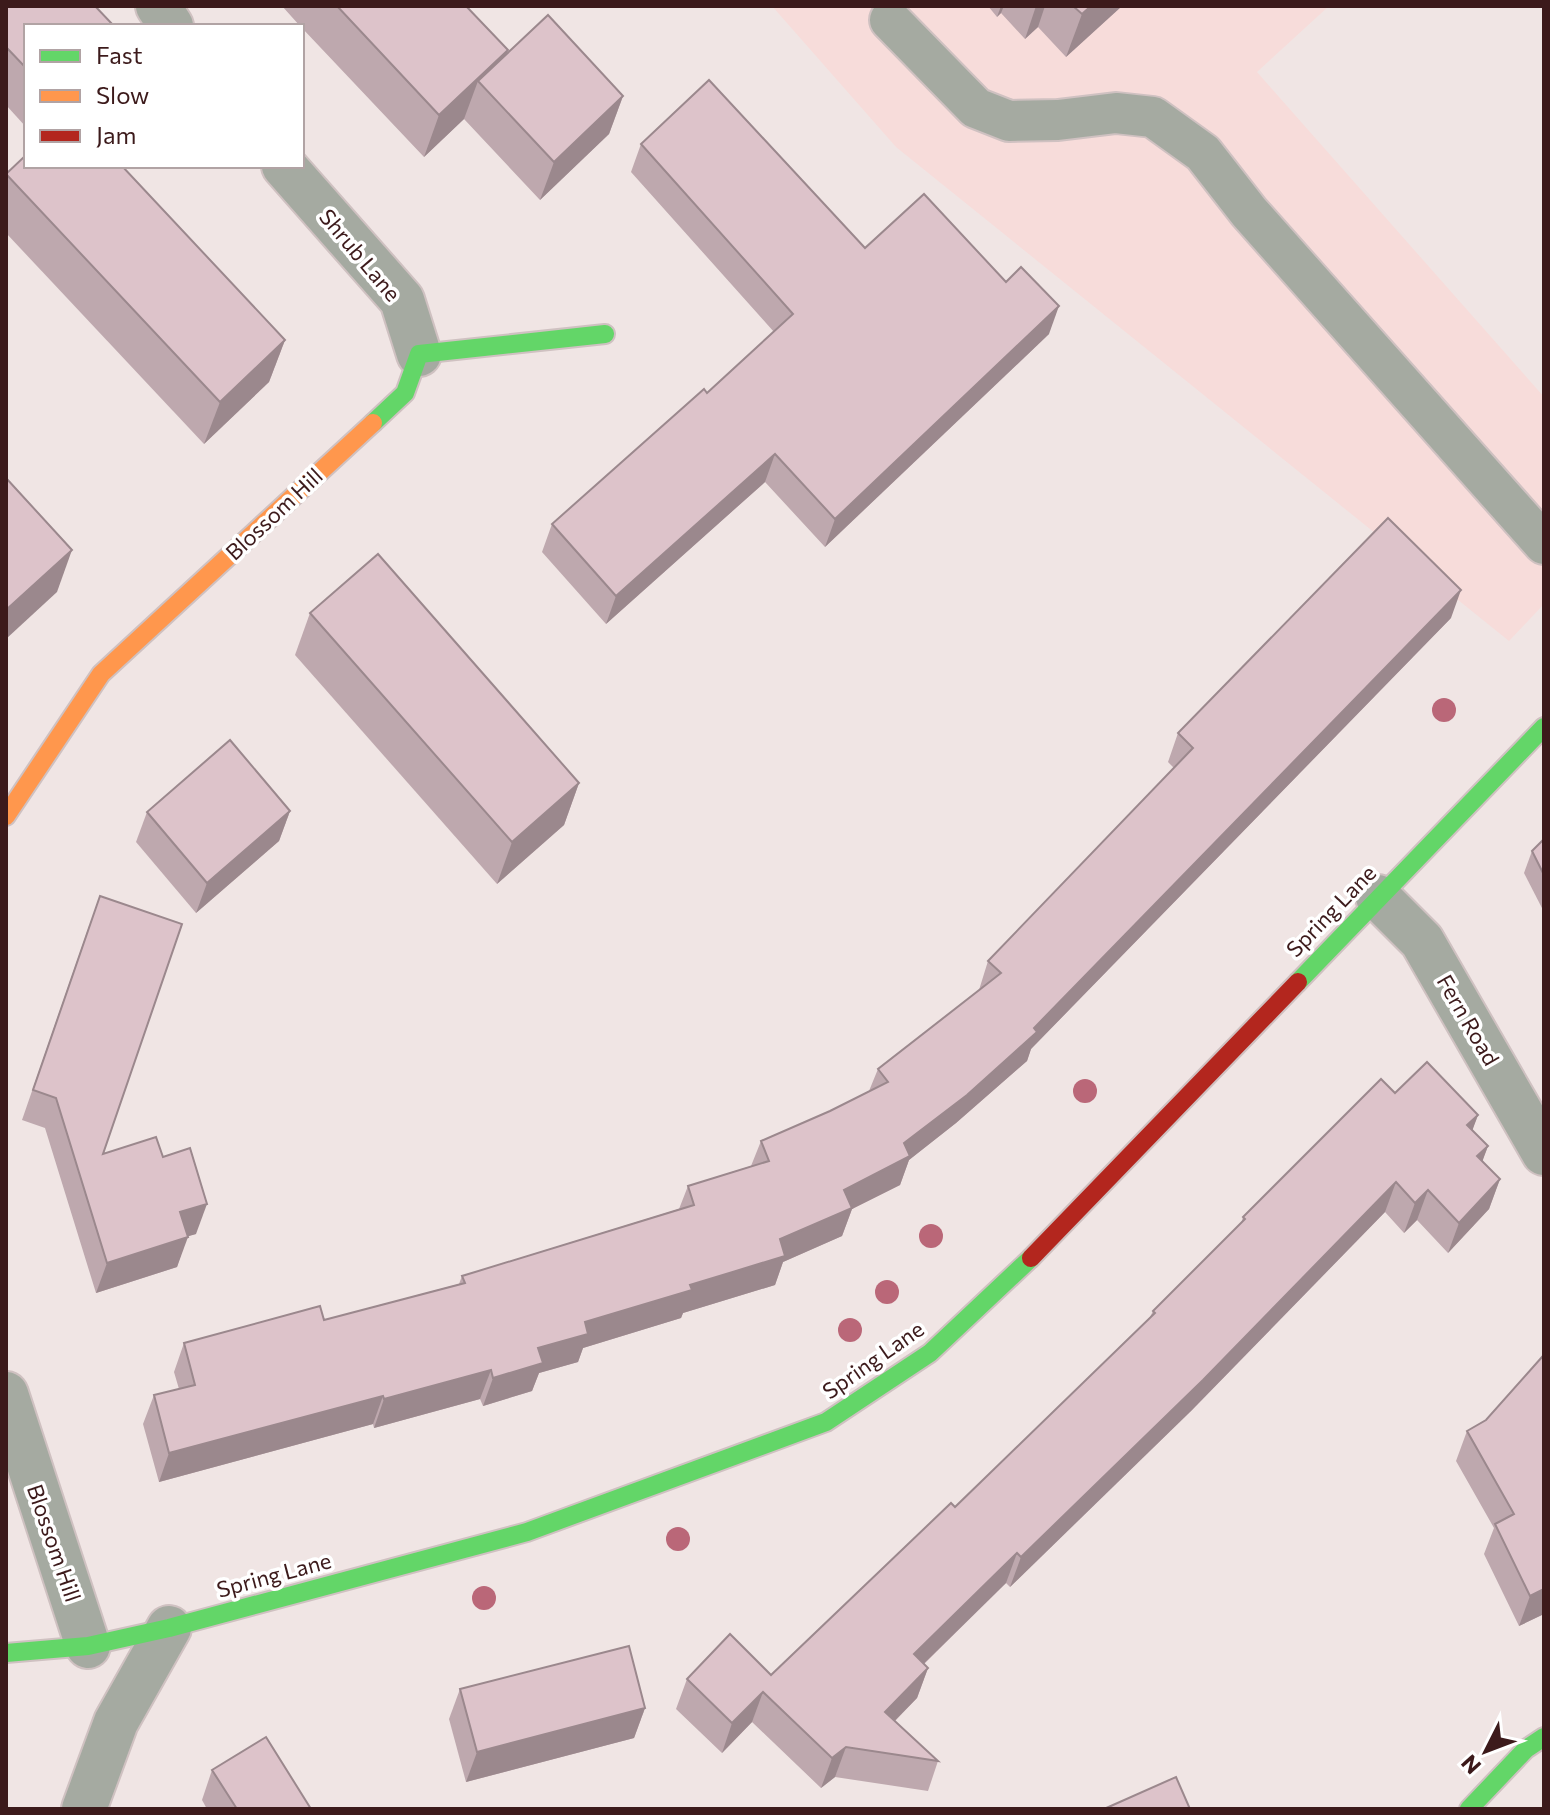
<svg xmlns="http://www.w3.org/2000/svg" width="1550" height="1815" font-family="Commissioner,sans-serif">
<style>
.built{fill:#f7dcda}
.lines{fill:none;stroke-linecap:round;stroke-linejoin:round}
.lane-casing{stroke:#cfc1c1;stroke-width:44}
.street-casing{stroke:#cfc1c1;stroke-width:48}
.fast-casing{stroke:#cfc1c1;stroke-width:22}
.slow-casing{stroke:#cfc1c1;stroke-width:22}
.jam-casing{stroke:#cfc1c1;stroke-width:22}
.lane{stroke:#a5aaa1;stroke-width:40}
.street{stroke:#a5aaa1;stroke-width:44}
.fast{stroke:#63d668;stroke-width:18}
.slow{stroke:#ff974d;stroke-width:18}
.jam{stroke:#b3261e;stroke-width:18}
.tree{fill:#ba6778}
.wall{fill:#bea8ae}
.shaded-wall{fill:#9b888d}
.building{fill:#ddc3ca;stroke:#9b888d;stroke-width:2}
.labels{text-anchor:middle;stroke-width:7;stroke-linejoin:round;paint-order:stroke}
.street-label{font-size:22px;fill:#3c1a1b;stroke:#fff}
</style>
<rect width="100%" height="100%" fill="#f0e5e4"/>
<path class="built" d="M772,6H1329L1257,72L1544,397V604L1509,641L896,147Z"/>
<g class="lines">
<g class="lane-casing">
<path id="lane" d="M890,20L976,108L1009,121L1058,120L1116,113L1153,117L1203,153L1249,212L1544,544"/>
</g>
<g class="street-casing">
<g id="street">
<path d="M158,6L171,26"/>
<path d="M284,166L402,300L419,354"/>
<path d="M1378,897L1422,941L1544,1153"/>
<path d="M6,1394L88,1646"/>
<path d="M84,1809L116,1722L169,1628"/>
</g>
</g>
<g class="fast-casing">
<g id="fast">
<path d="M373,423L405,393L419,354L605,334"/>
<path d="M1298,982L1544,727"/>
<path d="M6,1653L88,1646L169,1628L527,1532L826,1422L930,1353L1031,1258"/>
<path d="M1469,1809L1526,1749L1544,1737"/>
</g>
</g>
<g class="slow-casing">
<path id="slow" d="M6,816L101,674L373,423"/>
</g>
<g class="jam-casing">
<path id="jam" d="M1031,1258L1298,982"/>
</g>
<use href="#lane" class="lane"/>
<use href="#street" class="street"/>
<use href="#fast" class="fast"/>
<use href="#slow" class="slow"/>
<use href="#jam" class="jam"/>
</g>
<g class="tree">
<circle cx="1444" cy="710" r="12"/>
<circle cx="1085" cy="1091" r="12"/>
<circle cx="931" cy="1236" r="12"/>
<circle cx="887" cy="1292" r="12"/>
<circle cx="850" cy="1330" r="12"/>
<circle cx="678" cy="1539" r="12"/>
<circle cx="484" cy="1598" r="12"/>
</g>
<g class="wall">
<path d="M6,6L26,26V127L6,105Z"/>
<path d="M282,6H466L508,50L506,54L623,96L609,134L540,200L464,119L424,157L302,28V26H300Z"/>
<path d="M988,6H1122L1066,57L1038,27L1025,39L1001,13L997,17Z"/>
<path d="M641,144L1049,334L825,547L765,482L606,624L542,552L552,524L707,393L774,332L631,172Z"/>
<path d="M6,173L285,340L269,382L204,444L6,233Z"/>
<path d="M310,613L579,783L564,825L497,884L295,655Z"/>
<path d="M1451,618L1031,1049L1027,1061L956,1123L909,1160L900,1185L852,1209L842,1236L783,1262L775,1285L683,1313L681,1318L583,1348L578,1362L539,1373L532,1391L483,1406L480,1399L374,1428L373,1424L159,1482L143,1424L154,1395L179,1389L174,1372L184,1343L324,1320L459,1284L462,1276L679,1209L688,1186L751,1166L761,1141L830,1111L869,1091L878,1069L979,990L988,961L1174,768L1168,762L1178,733Z"/>
<path d="M290,811L279,841L196,913L136,842L147,812Z"/>
<path d="M1544,839V912L1524,873L1532,851Z"/>
<path d="M89,926L103,1154L163,1157L196,1234L187,1236L177,1267L96,1293L45,1128L22,1120Z"/>
<path d="M1395,1093L1478,1115L1472,1130L1488,1146L1482,1161L1500,1179L1489,1209L1448,1253L1417,1220L1404,1233L1385,1212L1192,1410L1010,1587L1006,1583L924,1664L928,1668L917,1698L895,1721L938,1761L928,1791L835,1777L821,1788L752,1722L722,1753L676,1709L687,1679L771,1675L955,1507L1150,1317L1153,1311L1241,1224L1243,1217Z"/>
<path d="M1544,1360V1614L1519,1626L1484,1554L1494,1528L1456,1461L1467,1431L1486,1420Z"/>
<path d="M460,1689L645,1708L634,1738L466,1782L449,1719Z"/>
<path d="M212,1770L311,1809H207L202,1800Z"/>
</g>
<g class="shaded-wall">
<path d="M1001,6H1004L1001,13L997,17Z"/>
<path d="M1036,6H1045L1038,27L1025,39Z"/>
<path d="M1091,6H1122L1066,57L1082,14Z"/>
<path d="M508,50L492,92L478,81L464,119L424,157L439,115Z"/>
<path d="M623,96L609,134L540,200L554,162Z"/>
<path d="M1059,306L1049,334L825,547L835,519Z"/>
<path d="M285,340L269,382L204,444L220,402Z"/>
<path d="M775,454L765,482L606,624L616,596Z"/>
<path d="M72,550L57,592L6,639V610Z"/>
<path d="M1461,590L1451,618L1031,1049L1027,1061L956,1123L909,1160L900,1185L852,1209L842,1236L783,1262L775,1285L683,1313L681,1318L583,1348L578,1362L539,1373L532,1391L483,1406L493,1378L538,1348L585,1322L690,1285L780,1239L904,1143L1034,1028Z"/>
<path d="M579,783L564,825L497,884L512,842Z"/>
<path d="M290,811L279,841L196,913L207,883Z"/>
<path d="M1478,1115L1467,1145V1125Z"/>
<path d="M1488,1146L1477,1176V1156Z"/>
<path d="M1500,1179L1489,1209L1448,1253L1459,1223Z"/>
<path d="M1396,1182L1385,1212L1192,1410L1010,1587L1021,1557Z"/>
<path d="M1428,1190L1417,1220L1404,1233L1415,1203Z"/>
<path d="M207,1204L196,1234L169,1242L180,1212Z"/>
<path d="M188,1237L177,1267L96,1293L107,1263Z"/>
<path d="M491,1370L480,1399L374,1428L384,1399Z"/>
<path d="M383,1396L373,1424L159,1482L169,1453Z"/>
<path d="M1017,1553L1006,1583L903,1684L914,1654Z"/>
<path d="M1544,1589V1614L1519,1626L1530,1596Z"/>
<path d="M928,1668L917,1698L874,1742L885,1712Z"/>
<path d="M763,1692L752,1722L722,1753L732,1723Z"/>
<path d="M645,1708L634,1738L466,1782L477,1752Z"/>
<path d="M846,1747L835,1777L821,1788L832,1758Z"/>
</g>
<g class="building">
<path d="M6,6H95L114,26H26V68L6,47Z"/>
<path d="M337,6H466L508,50L439,115Z"/>
<path d="M1073,6H1091L1082,14Z"/>
<path d="M548,15L623,96L554,162L478,81Z"/>
<path d="M709,80L865,248L924,194L1006,282L1021,267L1059,306L835,519L775,454L616,596L552,524L704,389L707,393L793,314L641,144Z"/>
<path d="M26,155V166H122L285,340L220,402L6,174Z"/>
<path d="M6,478L72,550L6,610Z"/>
<path d="M1388,518L1461,590L1034,1028L1037,1032L967,1095L904,1143L910,1156L844,1190L852,1208L780,1239L785,1256L690,1285L692,1290L585,1322L588,1334L538,1348L543,1363L493,1378L491,1370L384,1399L383,1396L169,1453L154,1395L195,1385L184,1343L320,1306L324,1320L465,1283L462,1276L694,1205L688,1186L769,1161L761,1141L830,1111L888,1082L878,1069L1001,973L988,961L1193,748L1178,733Z"/>
<path d="M378,554L579,783L512,842L310,613Z"/>
<path d="M230,740L290,811L207,883L147,812Z"/>
<path d="M1544,839V875L1532,851Z"/>
<path d="M100,896L182,924L103,1154L156,1137L163,1157L190,1148L207,1204L180,1212L188,1237L107,1263L56,1098L33,1090Z"/>
<path d="M1427,1062L1478,1115L1467,1125L1488,1146L1477,1156L1500,1179L1459,1223L1428,1190L1415,1203L1396,1182L1203,1380L1021,1557L1017,1553L914,1654L928,1668L885,1712L938,1761L846,1747L832,1758L763,1692L732,1723L687,1679L730,1634L771,1675L951,1503L955,1507L1155,1313L1153,1311L1245,1219L1243,1217L1381,1079L1395,1093Z"/>
<path d="M1542,1357L1544,1360V1589L1530,1596L1495,1524L1514,1514L1467,1431L1486,1420Z"/>
<path d="M629,1646L645,1708L477,1752L460,1689Z"/>
<path d="M266,1737L311,1809H237L212,1770Z"/>
<path d="M1176,1777L1190,1809H1104Z"/>
</g>
<g class="labels">
<g class="street-label">
<text transform="translate(360 255) rotate(50)" y="8">Shrub Lane</text>
<text transform="translate(274 514) rotate(-43)" y="8">Blossom Hill</text>
<text transform="translate(1331 911) rotate(-46)" y="8">Spring Lane</text>
<text transform="translate(1468 1020) rotate(60)" y="8">Fern Road</text>
<text transform="translate(873 1360) rotate(-35)" y="8">Spring Lane</text>
<text transform="translate(54 1543) rotate(71)" y="8">Blossom Hill</text>
<text transform="translate(274 1575) rotate(-15)" y="8">Spring Lane</text>
</g>
</g>
<rect width="1550" height="1815" fill="none" stroke="#3c1a1b" stroke-width="16"/>
<rect x="24" y="24" width="280" height="144" fill="#ffffff" stroke="#b1a3a4" stroke-width="2"/>
<rect x="40" y="50" width="40" height="12" fill="#63d668" stroke="#b1a3a4" stroke-width="2"/>
<text x="96" y="64" font-size="24" fill="#3c1a1b">Fast</text>
<rect x="40" y="90" width="40" height="12" fill="#ff974d" stroke="#b1a3a4" stroke-width="2"/>
<text x="96" y="104" font-size="24" fill="#3c1a1b">Slow</text>
<rect x="40" y="130" width="40" height="12" fill="#b3261e" stroke="#b1a3a4" stroke-width="2"/>
<text x="96" y="144" font-size="24" fill="#3c1a1b">Jam</text>
<g transform="translate(1486 1751) rotate(228)" stroke="#ffffff" stroke-width="6" paint-order="stroke">
<path d="M0-6L14 30L0 20L-14 30Z" fill="#3c1a1b"/>
<text y="-12" font-size="22" font-weight="bold" text-anchor="middle" fill="#3c1a1b">N</text>
</g>
</svg>
